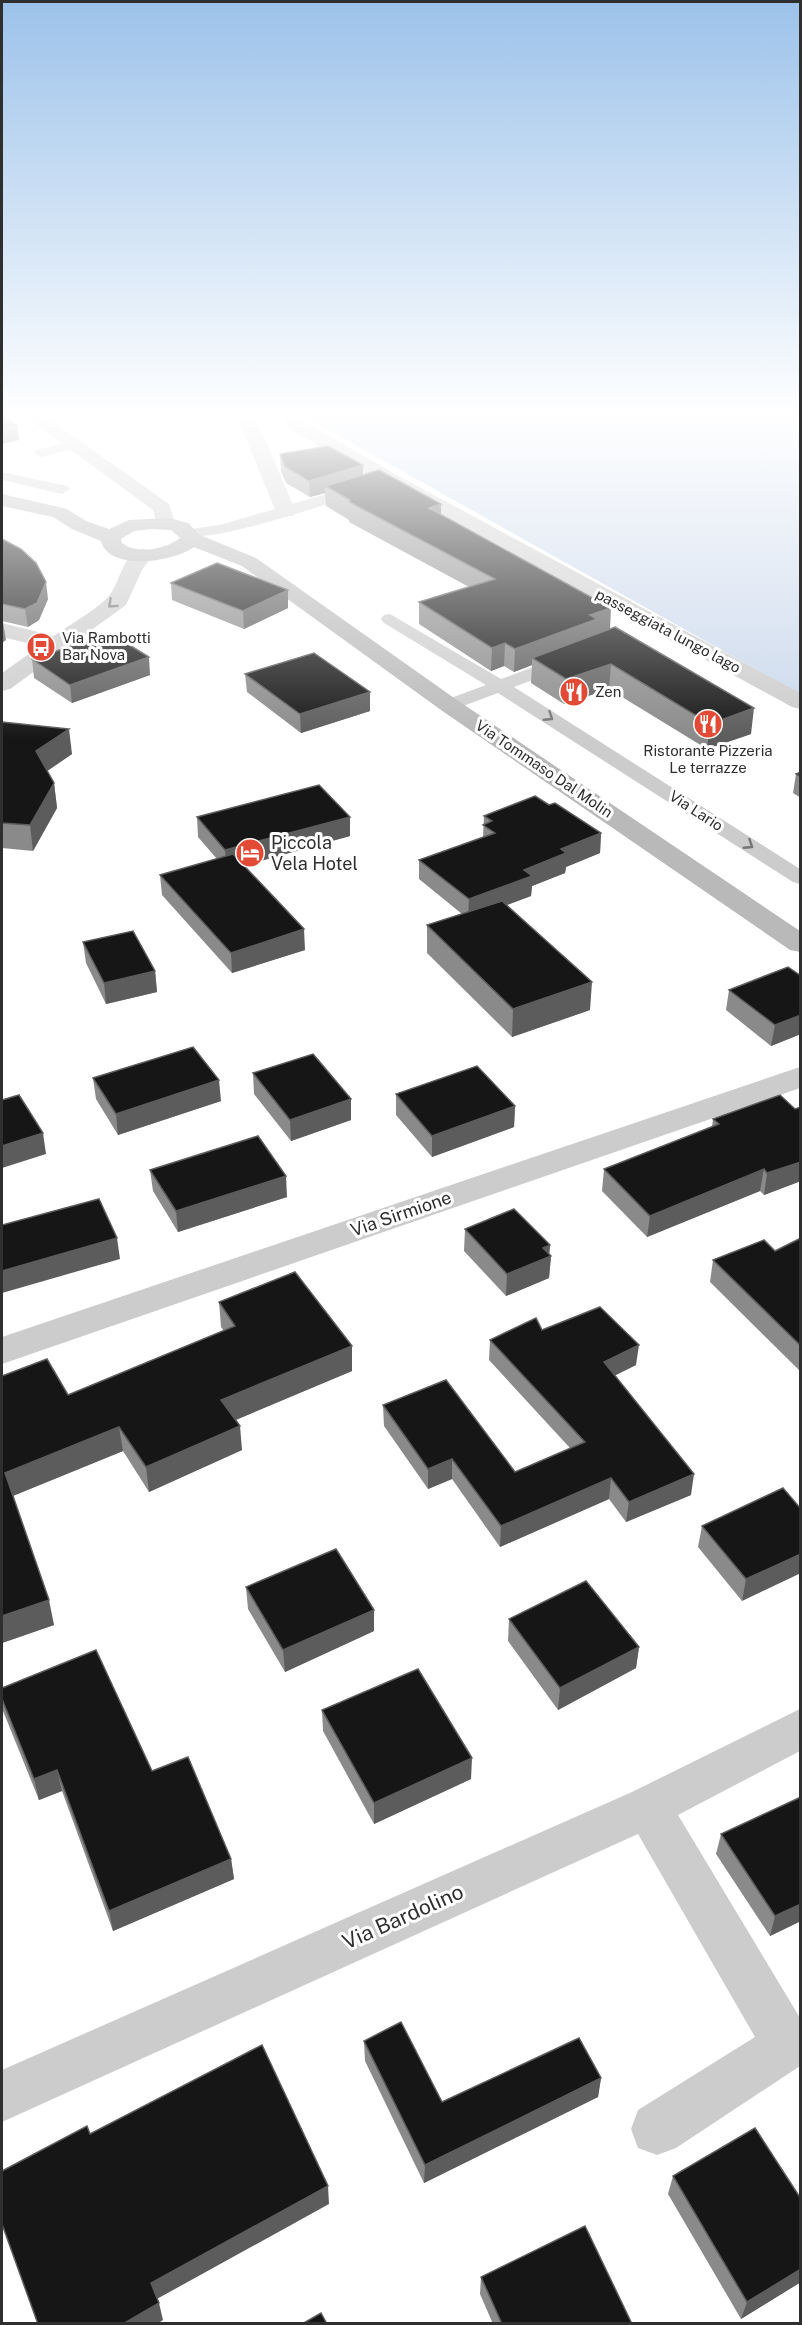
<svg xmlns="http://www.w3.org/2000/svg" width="802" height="2325" font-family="'Public Sans',sans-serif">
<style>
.water{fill:#cad8ec}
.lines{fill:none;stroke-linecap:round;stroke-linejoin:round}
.service{fill:#ccc;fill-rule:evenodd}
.pedestrian{fill:#ccc;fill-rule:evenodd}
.minor{fill:#ccc;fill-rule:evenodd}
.secondary{fill:#b9b9b9;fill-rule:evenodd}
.wall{fill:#8a8a8a}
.shaded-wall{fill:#5c5c5c}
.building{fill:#161616;stroke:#5c5c5c;stroke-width:1.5}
.oneway{stroke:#767676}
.labels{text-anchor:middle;stroke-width:6;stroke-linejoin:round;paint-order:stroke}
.far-street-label{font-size:15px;fill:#2f2f2f;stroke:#fff}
.far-poi-label{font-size:15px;fill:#2f2f2f;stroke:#fff;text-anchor:start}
.poi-label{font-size:18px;fill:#2f2f2f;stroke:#fff;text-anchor:start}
.street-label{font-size:18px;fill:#2f2f2f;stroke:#fff}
.near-street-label{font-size:21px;fill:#2f2f2f;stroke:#fff}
</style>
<rect width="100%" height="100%" fill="#fff"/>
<path class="water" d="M312,414H800V694L311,420Z"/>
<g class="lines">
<g class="service">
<path d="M72,441L77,442L79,445L77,448L41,457L34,453L36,450Z"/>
<path d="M2,472L67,486L70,489L62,494L2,480Z"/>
<path d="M357,485L362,487L365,490L362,493C337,501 196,549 182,533L184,530L220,525Z"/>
<path d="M390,614L501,679L558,658H570L573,662L570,666L514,687L800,869V884L793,882L498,693L455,709H443L440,705L443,701L486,685L384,623L381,619L384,615Z"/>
</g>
<g class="pedestrian">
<path d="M236,414H254L296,512L293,516H279L276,512Z"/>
<path d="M280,414H298L303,421L397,475L800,693V709L792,707L383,483L290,429Z"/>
</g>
<g class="minor">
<path d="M22,414H42L169,504L175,523L172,527H158L153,510Z"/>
<path d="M143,549L150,551L153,555L142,570L126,605L10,689L2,691V673L40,646L2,637V623L54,636C69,625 96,610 108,597C121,583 121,554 143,549Z"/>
<path d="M800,1067V1088L2,1364V1337Z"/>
<path d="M800,1709V1751L678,1815L800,2018V2066L676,2148L657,2155L638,2148L631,2129L638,2110L755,2037L638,1834L2,2122V2070L632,1792Z"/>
</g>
<path class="secondary" d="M2,494L67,509L86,521L109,529L129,520L169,518L188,523L200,535L256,558L457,700L800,931V952L790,950L441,710L242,566L194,547C174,562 109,572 101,541L72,529L53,517L2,506ZM152,529L171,530L180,538C166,549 137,555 122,543L121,539L134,531Z"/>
</g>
<g class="wall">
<path d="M280,454L363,465V474L441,504V514L610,629L751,734L707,749L609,689L564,704L531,683L532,665L514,672L504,666L491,671L419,624V602L469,587L349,522V520L326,506L325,493L310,497L286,483L281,471Z"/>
<path d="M2,539L48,599L39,620L28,627L2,621Z"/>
<path d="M171,583L288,590V608L244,629L172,600Z"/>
<path d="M32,659L150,675L72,703L34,678Z"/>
<path d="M245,674L370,692V711L301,733L247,692Z"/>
<path d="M2,722L72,754L47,771L54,783L57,808L33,851L2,848Z"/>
<path d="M801,772V798L793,793L796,774Z"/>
<path d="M549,805L601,833L600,853L566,867L565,873L532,886L531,896L507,905L590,1010L512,1037L427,953V925L462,914L419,879V860L483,837L484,816Z"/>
<path d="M197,817H350V836L243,866L305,950L232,973L162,895L160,875L217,859L198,837Z"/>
<path d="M83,942L155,971L157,992L106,1004L86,963Z"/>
<path d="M801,976V1034L771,1046L726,1010L729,990Z"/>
<path d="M253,1073L351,1120L291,1141L254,1094Z"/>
<path d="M93,1078L221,1101L118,1135L96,1099Z"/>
<path d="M396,1094L515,1106L514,1127L432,1157L396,1115Z"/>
<path d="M801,1107V1181L764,1195L760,1191L647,1237L602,1191L604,1169L712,1127L713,1119L795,1109Z"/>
<path d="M150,1170L287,1197L178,1232L153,1191Z"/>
<path d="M465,1229L550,1245L549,1255L551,1256L549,1278L506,1296L464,1251Z"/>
<path d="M801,1238V1372L710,1282L713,1260L775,1251Z"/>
<path d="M219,1302L352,1371L235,1420L242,1450L149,1492L123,1451L13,1496L54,1625L2,1643V1376L68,1395L224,1331L221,1327Z"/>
<path d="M542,1330L636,1365L615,1375L691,1495L626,1522L609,1499L500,1547L452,1479L428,1489L384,1426L383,1405L515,1472L570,1448L489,1360L490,1340Z"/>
<path d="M783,1488L742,1601L698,1547L702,1526Z"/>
<path d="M246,1587L374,1610V1631L285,1672L248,1609Z"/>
<path d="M509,1619L639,1647L636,1668L558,1710L508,1641Z"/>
<path d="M2,1688L152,1771L231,1859L234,1879L113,1931L62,1791L39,1800L3,1711L2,1705Z"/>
<path d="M322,1710L471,1779L374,1824L323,1731Z"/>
<path d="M721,1834L801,1921L770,1936L716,1854Z"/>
<path d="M364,2041L442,2102L601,2078L598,2097L424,2183L365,2061Z"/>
<path d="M673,2176L801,2199V2282L741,2319L668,2194Z"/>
<path d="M481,2277L632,2324H493L480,2294Z"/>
</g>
<g class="shaded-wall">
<path d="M17,425L19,440L2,444V428Z"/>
<path d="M363,465V482L325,486V493L310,497L309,481Z"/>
<path d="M441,504V525L429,508Z"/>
<path d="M46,582L48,599L39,620L28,627L25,609Z"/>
<path d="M288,590V608L244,629L243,611Z"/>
<path d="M611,608L610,630L532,658V665L514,672L515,649L590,615Z"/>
<path d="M3,622L6,640L2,643V624Z"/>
<path d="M505,643L504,666L491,671L492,648Z"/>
<path d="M149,657L150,675L72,703L70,685Z"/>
<path d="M611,664L609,689L564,704L566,679Z"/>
<path d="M370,692V711L301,733L300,714Z"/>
<path d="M754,708L751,734L707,749L710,724Z"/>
<path d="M69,729L72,754L40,776L36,751Z"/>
<path d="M54,783L57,808L33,851L30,825Z"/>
<path d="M350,817V836L227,870L225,850Z"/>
<path d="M601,833L600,853L566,867L565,873L532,886L531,896L468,919L469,899L561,849Z"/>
<path d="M304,929L305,950L232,973L231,953Z"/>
<path d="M155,971L157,992L106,1004L104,983Z"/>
<path d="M592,982L590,1010L512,1037L513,1009Z"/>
<path d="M801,1015V1034L771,1046L775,1025Z"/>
<path d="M219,1080L221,1101L118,1135L116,1114Z"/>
<path d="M351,1099V1120L291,1141L290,1120Z"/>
<path d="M515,1106L514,1127L432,1157V1136Z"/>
<path d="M43,1133L46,1154L2,1168V1146Z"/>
<path d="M801,1162V1181L764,1195L767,1173Z"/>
<path d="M764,1169L760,1191L647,1237L650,1216Z"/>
<path d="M286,1176L287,1197L178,1232L176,1211Z"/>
<path d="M117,1238L120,1259L2,1293V1271Z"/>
<path d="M550,1245L549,1257L551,1256L549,1278L506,1296L507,1274L543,1248Z"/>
<path d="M639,1345L636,1365L602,1382L604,1362Z"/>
<path d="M352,1346V1371L224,1425L221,1400Z"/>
<path d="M240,1426L242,1450L149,1492L146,1467Z"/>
<path d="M119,1427L123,1451L10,1497L5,1473Z"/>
<path d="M452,1459V1479L428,1489V1469Z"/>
<path d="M694,1474L691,1495L626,1522L629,1502Z"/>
<path d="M611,1478L609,1499L500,1547L501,1526Z"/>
<path d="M801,1554V1573L742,1601L746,1579Z"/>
<path d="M49,1600L54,1625L2,1643V1616Z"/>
<path d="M374,1610V1631L285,1672L283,1650Z"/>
<path d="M639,1647L636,1668L558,1710L560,1688Z"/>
<path d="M472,1758L471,1779L374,1824V1803Z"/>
<path d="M57,1770L62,1791L39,1800L34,1779Z"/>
<path d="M231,1859L234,1879L113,1931L109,1911Z"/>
<path d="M801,1904V1921L770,1936L775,1916Z"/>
<path d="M601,2078L598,2097L424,2183L425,2165Z"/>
<path d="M328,2186L329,2204L155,2300L151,2283Z"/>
<path d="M801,2269V2282L741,2319L747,2302Z"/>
<path d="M159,2303L163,2320L157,2324H123Z"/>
</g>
<g class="building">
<path d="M2,414L17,425L2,428Z"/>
<path d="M328,446L363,465L309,481L285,467L280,454Z"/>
<path d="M379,470L441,504L429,508L611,608L590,615L597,619L515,649L505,643L492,648L419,602L495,579L349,502L350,500L325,486Z"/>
<path d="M2,539L21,549L36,563L46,582L37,603L25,609L2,604Z"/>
<path d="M217,563L288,590L243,611L171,583Z"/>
<path d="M615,627L754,708L710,724L611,664L566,679L532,658Z"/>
<path d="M110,633L149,657L70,685L32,659Z"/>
<path d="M314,653L370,692L300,714L245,674Z"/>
<path d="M2,722L69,729L36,751L54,783L30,825L2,823Z"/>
<path d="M801,772V777L796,774Z"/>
<path d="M319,785L350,817L225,850L197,817Z"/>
<path d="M535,796L549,805L555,803L601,833L561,849L566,853L524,870L532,876L469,899L419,860L495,833L483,825L492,821L484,816Z"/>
<path d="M233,854L304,929L231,953L160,875Z"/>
<path d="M502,901L592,982L513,1009L427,925Z"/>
<path d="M133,931L155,971L104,983L83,942Z"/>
<path d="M788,967L801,976V1015L775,1025L729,990Z"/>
<path d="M193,1047L219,1080L116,1114L93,1078Z"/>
<path d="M313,1054L351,1099L290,1120L253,1073Z"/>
<path d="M477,1066L515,1106L432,1136L396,1094Z"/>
<path d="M19,1095L43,1133L2,1146V1100Z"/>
<path d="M780,1095L795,1109L801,1107V1162L767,1173L764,1169L650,1216L604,1169L719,1124L713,1119Z"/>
<path d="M258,1136L286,1176L176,1211L150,1170Z"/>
<path d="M99,1199L117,1238L2,1271V1225Z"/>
<path d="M514,1209L550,1245L543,1248L551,1256L507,1274L465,1229Z"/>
<path d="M801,1238V1346L713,1260L764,1240L775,1251Z"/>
<path d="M295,1272L352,1346L221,1400L240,1426L146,1467L119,1427L5,1473L49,1600L2,1616V1376L47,1359L68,1395L235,1326L219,1302Z"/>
<path d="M600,1307L639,1345L604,1362L694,1474L629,1502L611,1478L501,1526L452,1459L428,1469L383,1405L446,1380L515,1472L585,1442L490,1340L536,1318L542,1330Z"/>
<path d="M783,1488L801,1509V1554L746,1579L702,1526Z"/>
<path d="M336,1549L374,1610L283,1650L246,1587Z"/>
<path d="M586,1581L639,1647L560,1688L509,1619Z"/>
<path d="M96,1650L152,1771L188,1757L231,1859L109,1911L57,1770L34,1779L2,1699V1688Z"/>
<path d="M418,1669L472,1758L374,1803L322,1710Z"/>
<path d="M801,1797V1904L775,1916L721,1834Z"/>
<path d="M401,2022L442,2102L579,2038L601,2078L425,2165L364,2041Z"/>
<path d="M262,2045L328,2186L151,2283L159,2303L123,2324H38L2,2224V2171L87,2126L90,2134Z"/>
<path d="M755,2128L801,2199V2269L747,2302L673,2176Z"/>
<path d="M585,2226L632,2324H502L481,2277Z"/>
<path d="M321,2313L327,2324H302Z"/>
</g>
<defs><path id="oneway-chevron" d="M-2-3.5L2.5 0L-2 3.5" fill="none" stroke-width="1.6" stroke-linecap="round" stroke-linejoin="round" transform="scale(1.5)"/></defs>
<g class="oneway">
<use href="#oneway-chevron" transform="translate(112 604) rotate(138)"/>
<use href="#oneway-chevron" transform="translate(549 717) rotate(33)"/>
<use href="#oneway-chevron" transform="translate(749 845) rotate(33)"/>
</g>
<linearGradient id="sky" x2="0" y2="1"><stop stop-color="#9cc2ea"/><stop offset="0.56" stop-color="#fff"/><stop offset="1" stop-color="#fff" stop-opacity="0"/></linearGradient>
<rect width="802" height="739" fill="url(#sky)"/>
<defs>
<g id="bus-disc" transform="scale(1.5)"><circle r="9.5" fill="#e34a35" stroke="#fff"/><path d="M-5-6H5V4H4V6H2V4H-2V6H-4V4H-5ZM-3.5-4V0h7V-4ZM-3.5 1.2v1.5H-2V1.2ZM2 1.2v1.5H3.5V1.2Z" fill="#fff"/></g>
<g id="restaurant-disc" transform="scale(1.5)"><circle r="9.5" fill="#e34a35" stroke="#fff"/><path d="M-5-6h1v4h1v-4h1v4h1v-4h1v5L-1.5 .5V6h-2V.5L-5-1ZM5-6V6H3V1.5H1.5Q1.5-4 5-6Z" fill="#fff"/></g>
<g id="hotel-disc" transform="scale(1.5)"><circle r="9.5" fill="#e34a35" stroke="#fff"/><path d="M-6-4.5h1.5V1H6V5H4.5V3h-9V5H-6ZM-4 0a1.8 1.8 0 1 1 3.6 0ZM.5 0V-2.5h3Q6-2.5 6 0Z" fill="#fff"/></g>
</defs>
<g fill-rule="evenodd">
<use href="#bus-disc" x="41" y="647"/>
<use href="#restaurant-disc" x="574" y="692"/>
<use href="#restaurant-disc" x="708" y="724"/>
<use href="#hotel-disc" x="250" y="853"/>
</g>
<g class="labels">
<g class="far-street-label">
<text transform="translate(668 631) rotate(28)" y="5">passeggiata lungo lago</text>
<text transform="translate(544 769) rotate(34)" y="5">Via Tommaso Dal Molin</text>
<text transform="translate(696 811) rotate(33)" y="5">Via Lario</text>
</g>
<g class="far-poi-label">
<text x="62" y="643">Via Rambotti<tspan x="62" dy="17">Bar Nova</tspan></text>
<text x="595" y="697">Zen</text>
<text x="708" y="756" text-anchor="middle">Ristorante Pizzeria<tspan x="708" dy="17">Le terrazze</tspan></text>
</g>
<g class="poi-label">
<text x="271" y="849">Piccola<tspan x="271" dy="21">Vela Hotel</tspan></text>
</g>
<g class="street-label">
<text transform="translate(401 1214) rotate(-19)" y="6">Via Sirmione</text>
</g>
<g class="near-street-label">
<text transform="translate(403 1917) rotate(-24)" y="7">Via Bardolino</text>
</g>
</g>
<rect width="802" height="2325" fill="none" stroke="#2f2f2f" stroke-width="6"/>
</svg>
